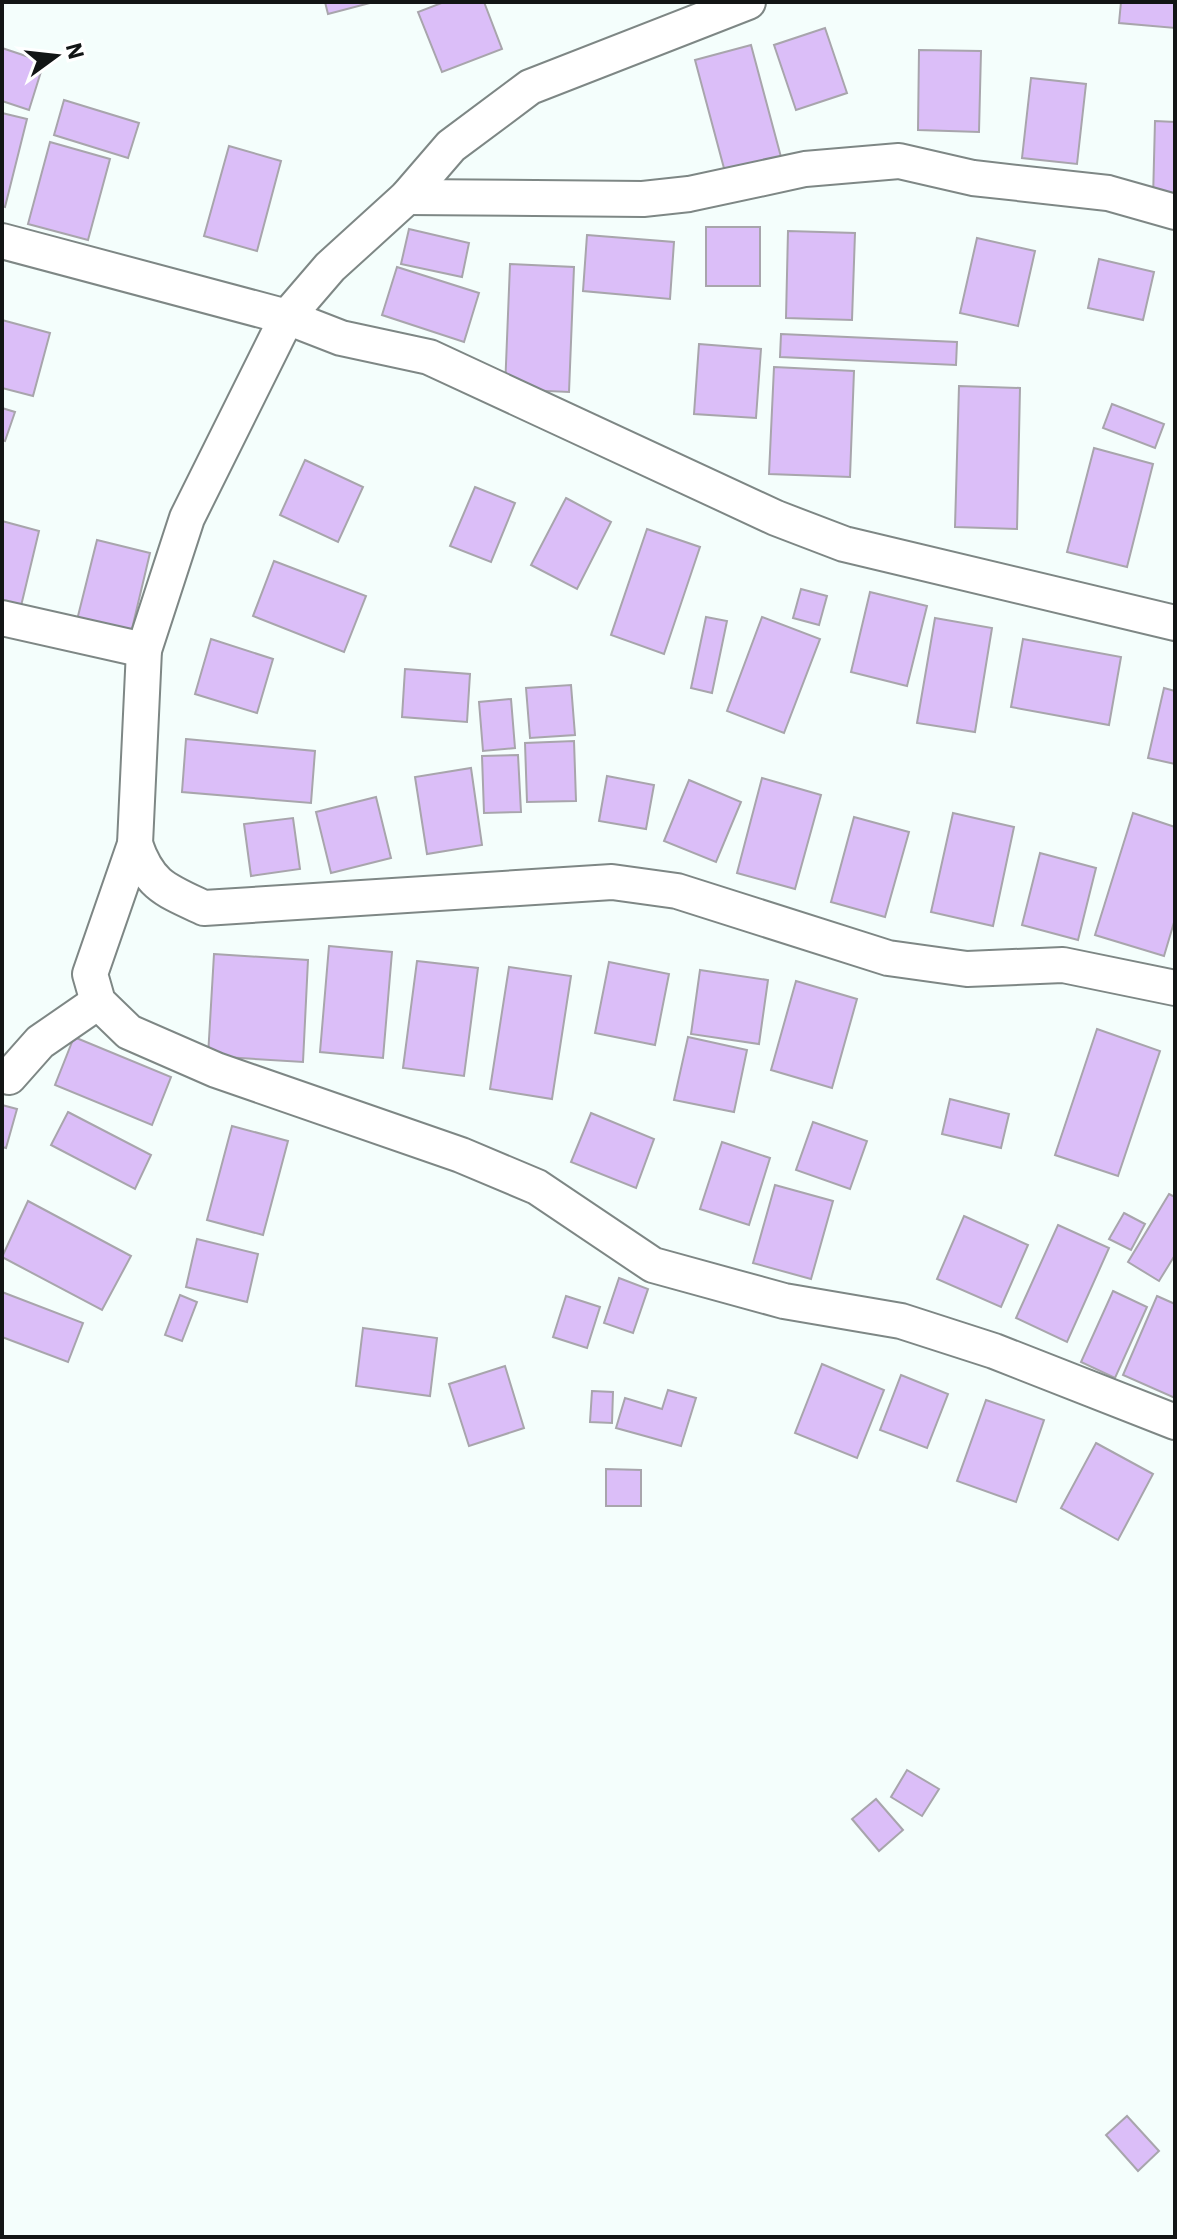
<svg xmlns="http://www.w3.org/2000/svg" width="1177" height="2239" font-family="'IBM Plex Sans',sans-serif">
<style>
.building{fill:#dbbef8;stroke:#a8a5ac;stroke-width:2}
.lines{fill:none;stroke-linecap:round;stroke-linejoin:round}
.street-casing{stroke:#7e8785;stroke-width:38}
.street{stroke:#fff;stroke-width:34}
</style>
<rect width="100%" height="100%" fill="#f4fefc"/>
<g class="building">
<path d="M325,2H369L370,3L328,14Z"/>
<path d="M444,2H484L502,49L442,72L418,12Z"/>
<path d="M1121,2H1175V28L1119,23Z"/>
<path d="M825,28L847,93L796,110L774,45Z"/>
<path d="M751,45L781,157L725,172L695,60Z"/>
<path d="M2,48L44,62L29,110L2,101Z"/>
<path d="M919,50L981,51L979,132L918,130Z"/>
<path d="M1031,78L1086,84L1077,164L1022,158Z"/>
<path d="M64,100L139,123L128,158L54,135Z"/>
<path d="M2,113L27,119L5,207L2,206Z"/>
<path d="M1155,121L1175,122V199H1153Z"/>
<path d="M50,142L110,159L88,240L28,224Z"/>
<path d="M229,146L281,161L257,251L204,236Z"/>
<rect x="706" y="227" width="54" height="59"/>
<path d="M409,229L469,243L462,277L401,264Z"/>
<path d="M788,231L855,233L852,320L786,318Z"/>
<path d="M587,235L674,242L670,299L583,291Z"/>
<path d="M977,238L1035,251L1018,326L960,313Z"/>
<path d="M1099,259L1154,272L1143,320L1088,308Z"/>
<path d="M510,264L574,267L569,392L505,389Z"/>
<path d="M397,267L479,293L464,342L382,315Z"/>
<path d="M2,320L50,333L33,396L2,388Z"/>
<path d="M781,334L957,342L956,365L780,357Z"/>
<path d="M699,344L761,349L756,418L694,414Z"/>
<path d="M774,367L854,371L850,477L769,474Z"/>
<path d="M959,386L1020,388L1017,529L955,527Z"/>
<path d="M1112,404L1164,424L1155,448L1103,428Z"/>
<path d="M2,408L15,412L5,441L2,440Z"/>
<path d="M1094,448L1153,464L1127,567L1067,552Z"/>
<path d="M305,460L363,487L338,542L280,515Z"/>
<path d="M475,487L515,503L491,562L450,546Z"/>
<path d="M566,498L611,522L577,589L531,565Z"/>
<path d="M2,521L39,531L21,606L2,602Z"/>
<path d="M647,529L700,547L664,654L611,635Z"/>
<path d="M97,540L150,553L131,633L77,620Z"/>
<path d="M274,561L366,596L344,652L253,616Z"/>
<path d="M801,589L827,596L819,625L793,618Z"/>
<path d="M870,592L927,606L907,686L851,672Z"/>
<path d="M706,617L727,621L712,693L691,688Z"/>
<path d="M762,617L820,639L784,733L727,711Z"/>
<path d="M935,618L992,628L975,732L917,723Z"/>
<path d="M211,639L273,659L257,713L195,694Z"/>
<path d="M1023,639L1121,657L1109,725L1011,707Z"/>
<path d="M405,669L470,674L467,722L402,717Z"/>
<path d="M571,685L575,735L530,738L526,688Z"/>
<path d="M1164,688L1175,691V764L1148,758Z"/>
<path d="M511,699L515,748L483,751L479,702Z"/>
<path d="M186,739L315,751L311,803L182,792Z"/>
<path d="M574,741L576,801L527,802L525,743Z"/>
<path d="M518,755L521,812L484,813L482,756Z"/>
<path d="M471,768L482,845L427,854L415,777Z"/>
<path d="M607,776L654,785L646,829L599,821Z"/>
<path d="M762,778L821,795L795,889L737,873Z"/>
<path d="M689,780L741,802L716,862L664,841Z"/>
<path d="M376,797L391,858L331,873L316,812Z"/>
<path d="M953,813L1014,827L993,926L931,912Z"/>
<path d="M1133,813L1175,827V919L1164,956L1095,935Z"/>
<path d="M854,817L909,832L885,917L831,902Z"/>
<path d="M293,818L300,869L251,876L244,824Z"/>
<path d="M1040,853L1096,868L1078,940L1022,925Z"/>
<path d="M329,946L392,952L383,1058L320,1052Z"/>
<path d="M214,954L308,960L303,1062L208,1056Z"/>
<path d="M417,961L478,968L464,1076L403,1068Z"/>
<path d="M609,962L669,974L655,1045L595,1033Z"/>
<path d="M509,967L571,976L552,1099L490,1089Z"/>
<path d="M700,970L768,980L759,1044L691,1034Z"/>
<path d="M796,981L857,999L832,1088L771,1070Z"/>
<path d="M1097,1029L1160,1051L1118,1176L1055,1155Z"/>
<path d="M74,1037L171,1077L152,1125L55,1085Z"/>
<path d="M688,1037L747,1050L734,1112L674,1100Z"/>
<path d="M950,1099L1009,1114L1001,1148L942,1134Z"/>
<path d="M2,1105L17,1109L6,1148L2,1147Z"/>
<path d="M68,1112L151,1155L135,1189L51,1145Z"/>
<path d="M591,1113L654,1139L636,1188L571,1162Z"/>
<path d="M813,1122L867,1141L850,1189L796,1170Z"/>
<path d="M232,1126L288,1141L263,1235L207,1220Z"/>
<path d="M722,1142L770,1158L749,1225L700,1209Z"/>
<path d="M775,1185L833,1201L811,1279L753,1263Z"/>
<path d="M1169,1194L1175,1197V1255L1159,1281L1128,1262Z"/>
<path d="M28,1201L131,1256L102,1310L2,1257Z"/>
<path d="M1124,1213L1145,1224L1131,1250L1109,1239Z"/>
<path d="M964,1216L1028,1245L1001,1307L937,1279Z"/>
<path d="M1058,1225L1109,1248L1067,1342L1016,1318Z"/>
<path d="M197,1239L258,1254L247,1302L186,1287Z"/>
<path d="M619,1278L648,1289L633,1333L604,1323Z"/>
<path d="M1113,1291L1147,1307L1115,1378L1081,1362Z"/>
<path d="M2,1292L83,1323L68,1362L2,1337Z"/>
<path d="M180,1295L197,1302L182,1341L165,1335Z"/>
<path d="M566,1296L600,1307L587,1348L553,1337Z"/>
<path d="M1157,1296L1175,1304V1398L1123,1375Z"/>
<path d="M363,1328L437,1338L430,1396L356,1386Z"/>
<path d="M822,1364L884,1390L857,1458L795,1433Z"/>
<path d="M505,1366L524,1428L469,1446L449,1384Z"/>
<path d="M901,1375L948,1394L927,1448L880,1430Z"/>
<path d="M668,1390L696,1398L681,1446L616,1428L625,1398L662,1409Z"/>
<path d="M592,1391L613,1392L612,1423L590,1422Z"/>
<path d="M986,1400L1044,1420L1016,1502L957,1481Z"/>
<path d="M1096,1443L1153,1474L1118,1540L1061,1508Z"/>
<path d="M606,1469L641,1470V1506H606Z"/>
<path d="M907,1770L939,1789L922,1816L891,1797Z"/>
<path d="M876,1799L903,1830L879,1851L852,1819Z"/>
<path d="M1127,2116L1159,2151L1138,2171L1106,2135Z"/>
</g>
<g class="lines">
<g class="street-casing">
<g id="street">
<path d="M748,2L530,87L451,146L407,197L330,267L287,317L187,518L144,650L135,844L90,974L98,1002L129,1032L216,1070L461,1155L537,1187L653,1265L784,1301L901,1321L994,1351L1175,1422"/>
<path d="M407,197L643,199L689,194L805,169L899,161L973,178L1108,193L1175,212"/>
<path d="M2,241L287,317L341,338L429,357L776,518L844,544L1175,623"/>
<path d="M2,618L144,650"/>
<path d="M135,844C149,885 165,890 204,908L612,882L677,891L888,958L967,969L1063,965L1175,988"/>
<path d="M9,1077L40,1042L98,1002"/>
</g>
</g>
<use href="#street" class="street"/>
</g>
<rect width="1177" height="2239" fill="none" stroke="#121515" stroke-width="8"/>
<g transform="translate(56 56) rotate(75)" stroke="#ffffff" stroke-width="6" paint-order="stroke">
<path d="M0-6L14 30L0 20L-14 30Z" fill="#121515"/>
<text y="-12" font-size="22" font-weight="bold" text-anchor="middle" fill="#121515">N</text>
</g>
</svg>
